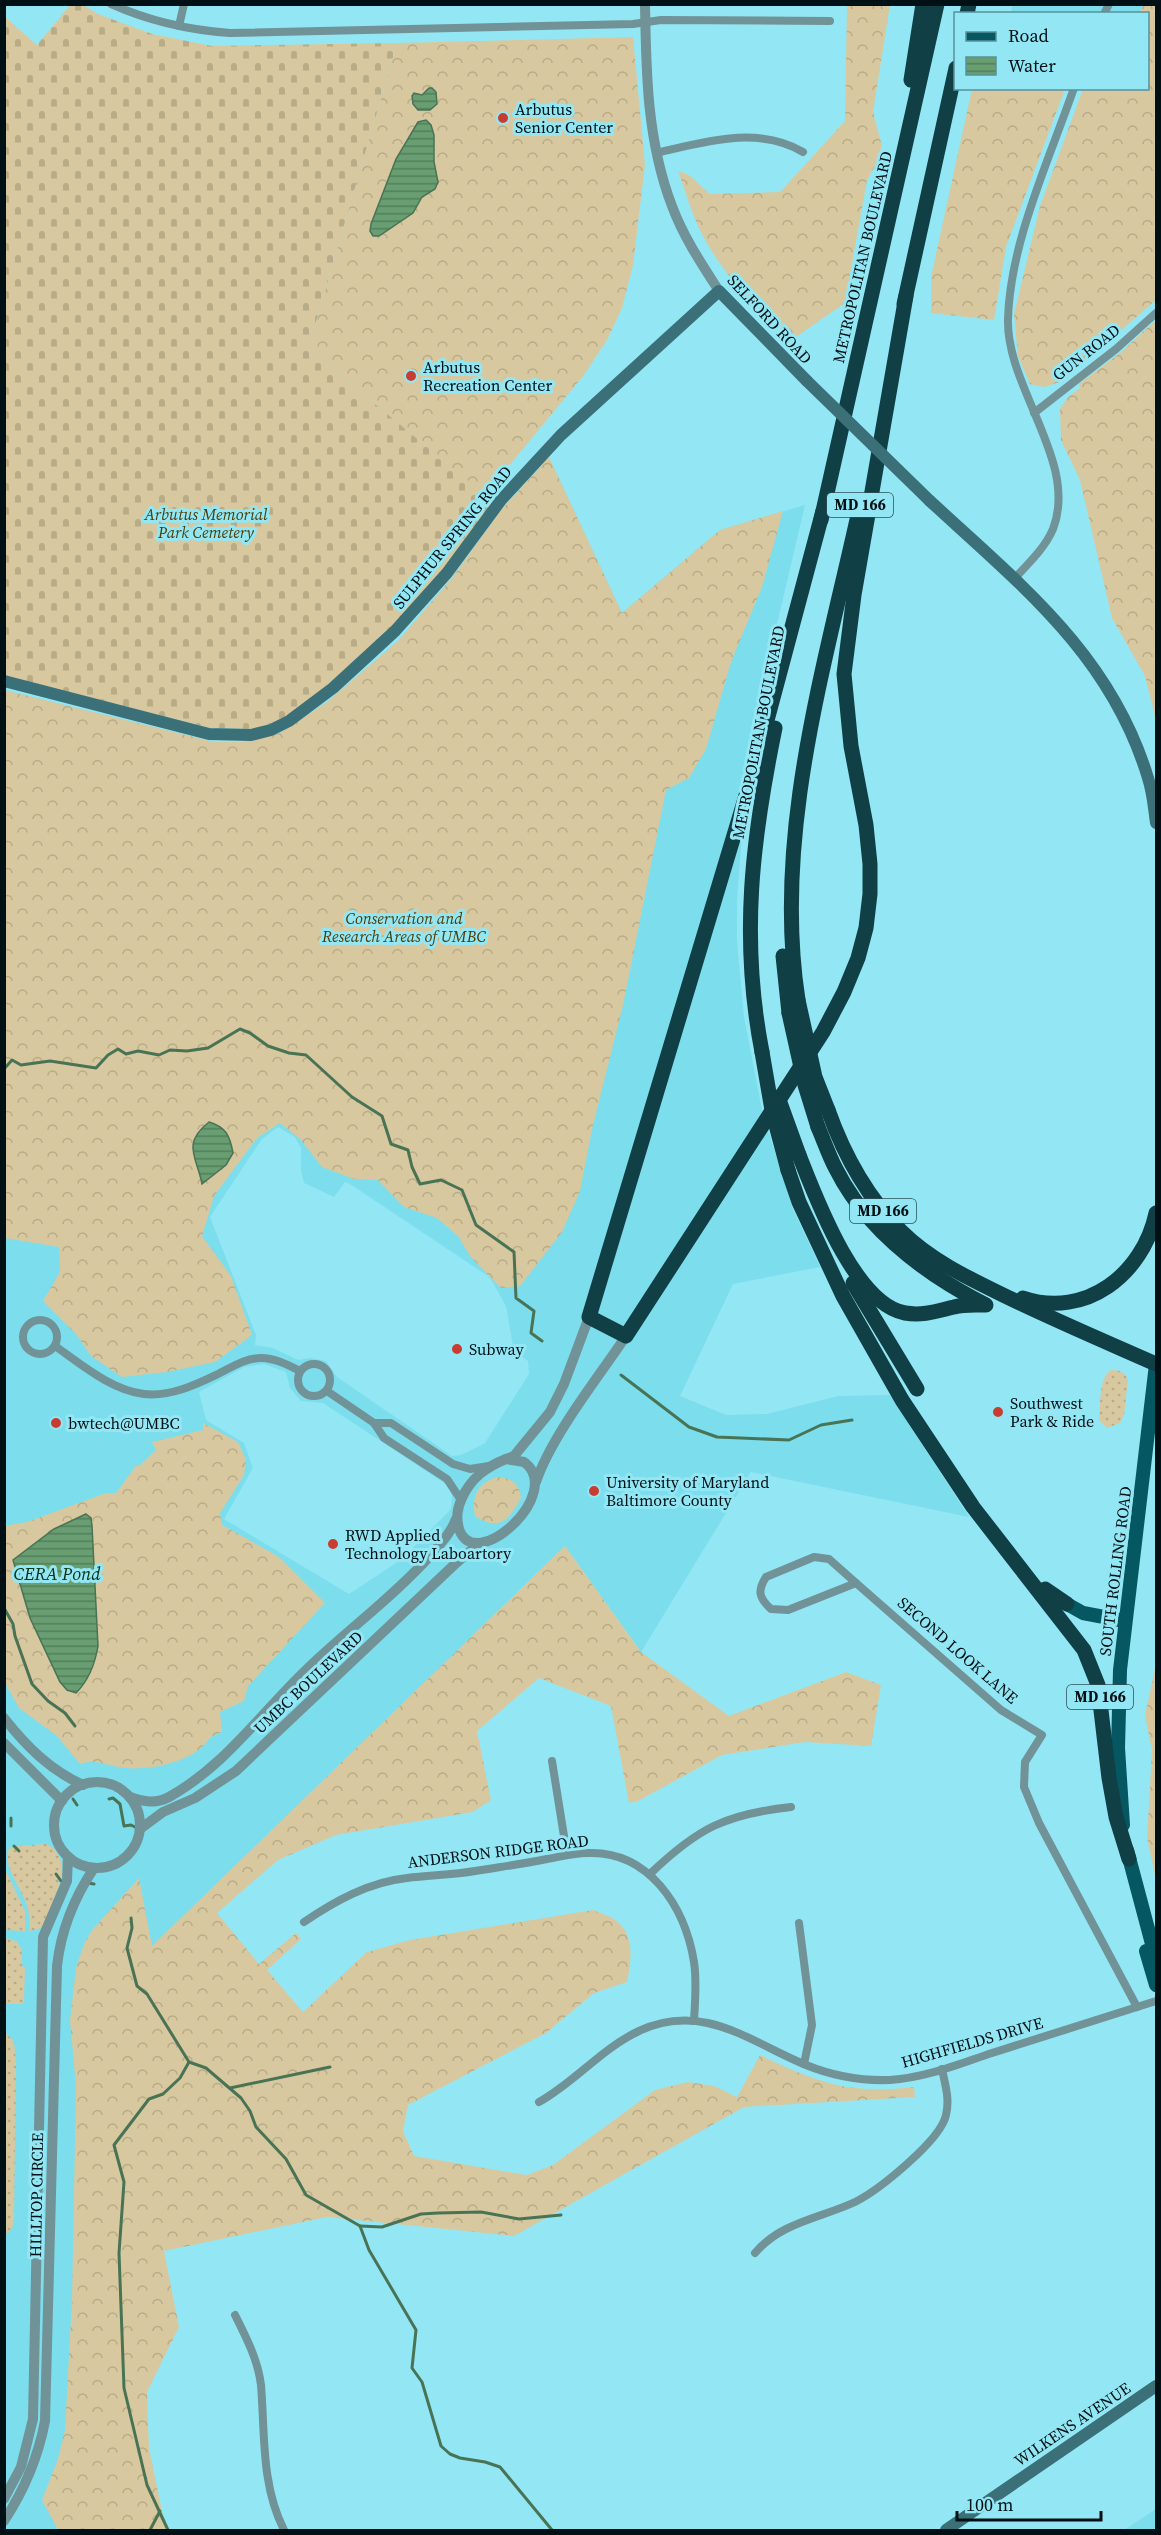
<svg xmlns="http://www.w3.org/2000/svg" width="1161" height="2535" font-family="'Source Serif 4',serif">
<style>
.built{fill:#7cddec;fill-rule:evenodd}
.grass{fill:url(#grass-dots)}
.forest{fill:url(#forest-crowns)}
.cemetery{fill:url(#cemetery-stones)}
.water{fill:url(#water-rules);stroke:#497355;stroke-width:1.5}
.lines{fill:none;stroke-linecap:round;stroke-linejoin:round}
.stream{stroke:#497355;stroke-width:3}
.minor{stroke:#719297;stroke-width:8}
.tertiary{stroke:#719297;stroke-width:10}
.secondary{stroke:#3c7078;stroke-width:12}
.primary{stroke:#055862;stroke-width:14}
.motorway{stroke:#113f46;stroke-width:15}
.secondary-bridge{stroke:#3c7078;stroke-width:12}
.motorway-bridge{stroke:#113f46;stroke-width:15}
.poi-dot{fill:#c93c31;stroke:#93e7f4;stroke-width:2}
.labels{text-anchor:middle;stroke-width:6;stroke-linejoin:round;paint-order:stroke}
.shield{fill:#93e7f4;stroke:#2c5057;stroke-width:1.5}
.shield-label{font-size:15px;font-weight:bold;fill:#001014}
.poi-label{font-size:16px;fill:#001014;stroke:#93e7f4;text-anchor:start}
.street-label{font-size:16px;fill:#001014;stroke:#93e7f4}
.park-label{font-size:16px;font-style:italic;fill:#4e3d07;stroke:#93e7f4}
.water-label{font-size:18px;font-style:italic;fill:#093314;stroke:#93e7f4}
</style>
<defs>
<pattern id="grass-dots" width="8" height="8" patternUnits="userSpaceOnUse" patternTransform="scale(1.5)"><rect width="8" height="8" fill="#d8c89f"/><path d="M2 2h.1M6 6h.1" fill="none" stroke="#b8ab88" stroke-width="1.8" stroke-linecap="round"/></pattern>
<pattern id="forest-crowns" width="20" height="18" patternUnits="userSpaceOnUse" patternTransform="scale(1.5)"><rect width="20" height="18" fill="#d8c89f"/><path d="M2 6a3 3 0 1 1 6 0M12 15a3 3 0 1 1 6 0" fill="none" stroke="#b8ab88"/></pattern>
<pattern id="cemetery-stones" width="16" height="16" patternUnits="userSpaceOnUse" patternTransform="scale(1.5)"><rect width="16" height="16" fill="#d8c89f"/><path d="M2 7V4a2 2 0 0 1 4 0v3zM10 15v-3a2 2 0 0 1 4 0v3z" fill="#b8ab88"/></pattern>
<pattern id="water-rules" width="6" height="5" patternUnits="userSpaceOnUse" patternTransform="scale(1.5)"><rect width="6" height="5" fill="#689e71"/><path d="M0 2.5h6" fill="none" stroke="#537f5c"/></pattern>
</defs>
<rect width="100%" height="100%" fill="#93e7f4"/>
<g class="built">
<path d="M1013,5H1144L1139,13L1010,14Z"/>
<path d="M549,457L622,613L720,530L805,505L762,688L742,835L737,899V941L744,1017L763,1115L793,1209L820,1267L733,1284L680,1396L726,1415L767,1414L838,1396L890,1395L969,1517L751,1472L641,1652L565,1546L152,1947L106,2161L130,2530H5V690L214,742H243L280,733L327,702L398,641L451,579L501,510ZM278,1127L295,1137L301,1148V1171L304,1183L334,1197L345,1182L350,1184L488,1276L492,1281L506,1306L514,1352L528,1361L529,1374L485,1443L461,1455L452,1456L337,1377L326,1361L311,1358L298,1360L273,1348L255,1345L256,1335L210,1217L262,1139ZM264,1364L286,1372L290,1388L301,1401L323,1403L447,1485L452,1496L451,1509L402,1559L349,1594L224,1519L253,1468L244,1443L206,1420L199,1392L244,1367Z"/>
<path d="M1156,2509V2530H1124Z"/>
</g>
<g class="grass">
<path d="M1111,1370C1119,1370 1125,1372 1128,1380L1124,1415L1120,1423L1107,1428L1099,1420C1101,1406 1098,1378 1111,1370Z"/>
<path d="M47,1844C60,1851 65,1866 61,1880L58,1875L56,1877L60,1883L45,1923L41,1928L30,1931C29,1922 30,1912 26,1903C21,1886 0,1864 10,1847L13,1848L15,1846Z"/>
<path d="M4,1867L25,1911V1931L5,1930Z"/>
<path d="M4,1938C23,1940 22,1950 22,1966L25,1967L24,2002L22,2004H5Z"/>
<path d="M5,2032L14,2042L16,2063L14,2218L12,2229L5,2235Z"/>
</g>
<g class="forest">
<path d="M847,5H890L873,112L882,146L875,166L867,180L845,303L793,339C758,315 723,273 703,236C692,216 686,192 678,171L689,175L710,194L780,192L845,121Z"/>
<path d="M1144,5H1156V300L1063,381L1044,387L1030,384L1018,356L1014,314L1040,206L1083,89L1148,88V14L1139,13Z"/>
<path d="M633,37L645,165L633,265L622,308L607,340L584,375L485,495L308,349L397,43Z"/>
<path d="M972,89H1065L1006,247L994,320L931,313V277Z"/>
<path d="M1156,320V720L1145,676L1112,618L1080,480L1061,440L1060,409L1068,397L1080,388L1079,384L1120,353Z"/>
<path d="M549,457L622,613L720,530L783,511L762,587L731,662L706,749L689,778L666,790L623,1005L592,1129L580,1191L562,1232L520,1286L501,1288L470,1256L458,1236L437,1218L404,1207L378,1180L354,1179L322,1167L301,1140L280,1123L257,1138L214,1196L202,1236L231,1276L252,1335L215,1362L167,1372L122,1377L91,1356L77,1335L43,1301L60,1272L59,1247L5,1238L4,690L214,742H243L280,733L327,702L398,641L451,579L501,510Z"/>
<path d="M203,1423L238,1442L246,1460L244,1475L220,1513L222,1525L279,1557L325,1603L248,1686L244,1701L220,1712L222,1732C209,1736 210,1740 201,1748C188,1759 170,1764 154,1767C145,1768 134,1769 126,1768C110,1767 97,1758 80,1764L57,1736L19,1708L5,1683L4,1526L27,1522L106,1493H116L136,1466H139L156,1450L152,1442L203,1430Z"/>
<path d="M498,1477C513,1478 519,1484 521,1498C509,1520 499,1532 475,1516C471,1495 478,1482 498,1477Z"/>
<path d="M565,1546L641,1652L729,1716L846,1672L881,1685L871,1746L805,1742L722,1755L638,1801L629,1803L611,1706L539,1678L477,1731L491,1800L473,1812L336,1835L278,1860L217,1913L259,1964L296,1933L301,1939L267,1970L303,2012L367,1952L410,1940L593,1910C601,1913 613,1917 619,1923C635,1938 631,1963 627,1982L594,1993L546,2033L408,2105L403,2131L414,2156L527,2175L553,2165L655,2090L688,2082L714,2086L737,2097L760,2055C816,2082 849,2095 914,2087L915,2097L744,2107L514,2236L327,2217L164,2251L179,2327L147,2392L149,2448L166,2530H58L42,2500L58,2459L65,2430L72,2300L76,2086L70,2020L76,1968L84,1944L93,1929L139,1878L152,1946Z"/>
<path d="M1156,1664V1880L1147,1838L1152,1751L1145,1715Z"/>
</g>
<path class="cemetery" d="M71,4L83,5L98,14L152,34L212,46L397,43L308,349L494,502L443,569L390,628L329,684L287,717L270,724L253,729L210,728L5,676L4,16L37,45Z"/>
<g class="water">
<path d="M429,88H432L436,92L437,104L430,110H418L413,104L412,96L414,93L422,95Z"/>
<path d="M426,120L431,125L434,135V162L438,182L435,189L422,197L413,213L379,236H373L370,231L371,224L396,159L418,122Z"/>
<path d="M209,1122C226,1127 230,1136 233,1153L226,1165L202,1184C197,1157 181,1144 209,1122Z"/>
<path d="M86,1514L91,1518L92,1526L98,1646C95,1664 89,1680 76,1693L67,1690L60,1682L30,1618L13,1560L54,1529Z"/>
</g>
<g class="lines">
<g class="stream">
<path d="M4,1069L12,1060L21,1065L50,1061L96,1068L108,1055L118,1049L126,1054L138,1051L159,1055L170,1050L187,1051L208,1048L240,1029L250,1033L268,1046L289,1053L306,1055L352,1097L382,1116L391,1144L408,1150L412,1167L420,1184L441,1180L462,1190L476,1225L514,1252L516,1298L534,1311L531,1333L542,1341"/>
<path d="M621,1375L689,1427L717,1437L789,1440L821,1425L852,1420"/>
<path d="M4,1608L13,1624L15,1636L32,1684L48,1701L65,1713L75,1726"/>
<path d="M73,1799L77,1805"/>
<path d="M109,1799L113,1798L120,1804L124,1826L131,1825L135,1827"/>
<path d="M11,1818V1826"/>
<path d="M14,1846L19,1851"/>
<path d="M56,1874L61,1881"/>
<path d="M88,1883L94,1884"/>
<path d="M131,1918L132,1928L127,1948L137,1986L147,1994L189,2062L206,2068L241,2098L250,2111L256,2127L286,2159L306,2195L360,2226L369,2250L416,2330L412,2368L422,2382L441,2446L450,2454L460,2458L485,2462L500,2467L552,2530"/>
<path d="M230,2088L330,2067"/>
<path d="M360,2226L382,2227L421,2214L438,2213L481,2212L519,2219L561,2215"/>
<path d="M150,2530L160,2511"/>
<path d="M168,2530L147,2485L124,2388L119,2253L124,2182L114,2145L149,2099L163,2094L180,2078L189,2062"/>
</g>
<g class="minor">
<path d="M111,4C149,21 188,30 230,33L633,24L661,20L830,21"/>
<path d="M1104,14L1109,4"/>
<path d="M179,26L184,4"/>
<path d="M656,153C704,142 758,125 803,152"/>
<path d="M1034,413L1116,349L1156,313"/>
<path d="M1014,579C1028,564 1045,548 1053,529C1079,462 1006,388 1008,319C1010,243 1049,160 1074,88"/>
<circle cx="40" cy="1337" r="17"/>
<path d="M55,1346C81,1364 111,1390 144,1394C170,1397 195,1385 218,1374C232,1367 245,1358 261,1358C275,1358 288,1365 300,1371"/>
<circle cx="314" cy="1380" r="16"/>
<path d="M327,1391L374,1423L384,1438L447,1479L461,1500"/>
<path d="M374,1423H391L453,1464L470,1469L489,1466"/>
<path d="M814,1557L829,1559L856,1583L788,1610L771,1609C759,1598 757,1591 766,1577Z"/>
<path d="M856,1583L1001,1710L1042,1735L1025,1762L1024,1787L1039,1823L1137,2007"/>
<path d="M552,1761L567,1855"/>
<path d="M651,1873C698,1828 726,1814 791,1807"/>
<path d="M304,1922C335,1901 369,1882 407,1878C430,1875 452,1875 475,1871C499,1867 523,1864 547,1859C560,1857 573,1853 587,1853C649,1850 685,1907 694,1962C697,1981 695,2002 694,2021"/>
<path d="M799,1923L812,2025L804,2064"/>
<path d="M539,2102C575,2082 602,2048 639,2031C703,2001 750,2042 806,2065C833,2076 861,2081 890,2080C925,2078 959,2064 992,2053C1047,2036 1101,2018 1156,2001"/>
<path d="M755,2253C781,2222 821,2218 855,2202C879,2190 941,2140 946,2115C950,2099 945,2084 942,2069"/>
<path d="M235,2315C246,2337 258,2360 261,2385C265,2434 261,2485 284,2530"/>
</g>
<g class="tertiary">
<path d="M645,4C646,72 647,141 672,206C683,236 701,263 719,291"/>
<path d="M506,1459L524,1462C566,1493 474,1576 459,1529C456,1517 457,1509 462,1498C471,1478 486,1467 506,1459Z"/>
<path d="M506,1459L514,1456L550,1412L564,1384L589,1317"/>
<path d="M536,1482C552,1435 598,1378 626,1336"/>
<path d="M4,1718C27,1747 50,1770 83,1785"/>
<path d="M4,1743L62,1801"/>
<circle cx="97" cy="1825" r="43"/>
<path d="M130,1797C144,1802 156,1804 169,1797C225,1766 261,1713 306,1670C346,1631 392,1598 430,1556C440,1544 451,1533 456,1519"/>
<path d="M140,1829L163,1812L195,1798L236,1771L454,1565L476,1546L485,1542"/>
<path d="M4,2499L21,2467L33,2419L43,1937L67,1881L68,1857"/>
<path d="M4,2521C25,2489 38,2458 45,2421L57,1966C61,1930 74,1898 94,1868"/>
</g>
<g class="secondary">
<path d="M930,501C1021,585 1111,655 1148,778C1153,793 1154,809 1156,823"/>
<path d="M4,681L209,734L251,735L271,730L289,721L333,688L395,631L447,573L501,500L561,435L719,291L807,381"/>
<path d="M946,2530L1156,2386"/>
</g>
<g class="primary">
<path d="M1067,1604L1083,1613L1125,1621"/>
<path d="M1123,1825L1118,1748L1120,1670L1156,1364"/>
<path d="M1127,1850L1156,1959"/>
<path d="M1146,1951L1156,1985"/>
</g>
<g class="motorway">
<path d="M967,14L969,4"/>
<path d="M911,80L923,4"/>
<path d="M904,304L956,68"/>
<path d="M823,511L754,769L589,1317L626,1336L823,1032L844,992L858,958L866,928L870,894V864L866,825L851,746L844,674L854,595L906,296"/>
<path d="M821,520L937,4"/>
<path d="M783,956L789,1013"/>
<path d="M798,1000C773,838 823,673 858,515"/>
<path d="M762,1052C740,938 752,840 775,728"/>
<path d="M828,1110C844,1155 867,1197 901,1231C929,1259 966,1277 1001,1294C1052,1319 1104,1341 1156,1364"/>
<path d="M818,1127C824,1141 829,1156 836,1169C867,1231 924,1273 984,1304"/>
<path d="M799,1155C816,1198 855,1304 905,1313C923,1316 937,1311 954,1307C964,1304 976,1305 986,1305"/>
<path d="M788,1170L799,1202L843,1296L902,1400L973,1507L1084,1650L1098,1685L1109,1778L1116,1817L1129,1859"/>
<path d="M853,1283L917,1389"/>
<path d="M1023,1298C1086,1319 1143,1274 1156,1213"/>
<path d="M1045,1589L1067,1604"/>
</g>
<path class="secondary-bridge" d="M807,381L930,501"/>
<g class="motorway-bridge">
<path d="M798,1000L815,1077L828,1110"/>
<path d="M789,1013L805,1085L818,1127"/>
<path d="M762,1052L772,1110L788,1170"/>
<path d="M778,1097L799,1155"/>
</g>
</g>
<g class="poi-dot">
<circle cx="503" cy="118" r="6"/>
<circle cx="411" cy="376" r="6"/>
<circle cx="457" cy="1349" r="6"/>
<circle cx="998" cy="1412" r="6"/>
<circle cx="56" cy="1423" r="6"/>
<circle cx="594" cy="1491" r="6"/>
<circle cx="333" cy="1544" r="6"/>
</g>
<g class="labels">
<g class="shield">
<rect x="827" y="493" width="66" height="24" rx="4.5"/>
<rect x="850" y="1199" width="66" height="24" rx="4.5"/>
<rect x="1067" y="1685" width="66" height="24" rx="4.5"/>
</g>
<g class="shield-label">
<text x="860" y="510">MD 166</text>
<text x="883" y="1216">MD 166</text>
<text x="1100" y="1702">MD 166</text>
</g>
<g class="poi-label">
<text x="515" y="115">Arbutus<tspan x="515" dy="18">Senior Center</tspan></text>
<text x="423" y="373">Arbutus<tspan x="423" dy="18">Recreation Center</tspan></text>
<text x="469" y="1355">Subway</text>
<text x="1010" y="1409">Southwest<tspan x="1010" dy="18">Park &amp; Ride</tspan></text>
<text x="68" y="1429">bwtech@UMBC</text>
<text x="606" y="1488">University of Maryland<tspan x="606" dy="18">Baltimore County</tspan></text>
<text x="345" y="1541">RWD Applied<tspan x="345" dy="18">Technology Laboartory</tspan></text>
</g>
<g class="street-label">
<text transform="translate(862 257) rotate(-77)" y="6">METROPOLITAN BOULEVARD</text>
<text transform="translate(770 319) rotate(47)" y="6">SELFORD ROAD</text>
<text transform="translate(1086 352) rotate(-38)" y="6">GUN ROAD</text>
<text transform="translate(452 537) rotate(-51)" y="6">SULPHUR SPRING ROAD</text>
<text transform="translate(758 732) rotate(-79)" y="6">METROPOLITAN BOULEVARD</text>
<text transform="translate(1115 1571) rotate(-83)" y="6">SOUTH ROLLING ROAD</text>
<text transform="translate(958 1650) rotate(41)" y="6">SECOND LOOK LANE</text>
<text transform="translate(308 1682) rotate(-43)" y="6">UMBC BOULEVARD</text>
<text transform="translate(498 1851) rotate(-7)" y="6">ANDERSON RIDGE ROAD</text>
<text transform="translate(972 2042) rotate(-16)" y="6">HIGHFIELDS DRIVE</text>
<text transform="translate(36 2195) rotate(-89)" y="6">HILLTOP CIRCLE</text>
<text transform="translate(1072 2424) rotate(-34)" y="6">WILKENS AVENUE</text>
</g>
<g class="park-label">
<text x="206" y="520">Arbutus Memorial<tspan x="206" dy="18">Park Cemetery</tspan></text>
<text x="404" y="924">Conservation and<tspan x="404" dy="18">Research Areas of UMBC</tspan></text>
</g>
<g class="water-label">
<text x="57" y="1580">CERA Pond</text>
</g>
</g>
<rect width="1161" height="2535" fill="none" stroke="#001014" stroke-width="12"/>
<rect x="954" y="12" width="195" height="78" fill="#93e7f4" stroke="#58919a" stroke-width="1.5"/>
<rect x="966" y="32" width="30" height="9" fill="#055862" stroke="#58919a" stroke-width="1.5"/>
<text x="1008" y="42" font-size="18" fill="#001014">Road</text>
<rect x="966" y="57" width="30" height="18" fill="url(#water-rules)" stroke="#58919a" stroke-width="1.5"/>
<text x="1008" y="72" font-size="18" fill="#001014">Water</text>
<path d="M957 2511v9h144v-9" fill="none" stroke="#001014" stroke-width="3"/>
<text x="966" y="2511" font-size="18" fill="#001014" stroke="#93e7f4" stroke-width="4.5" paint-order="stroke">100 m</text>
</svg>
